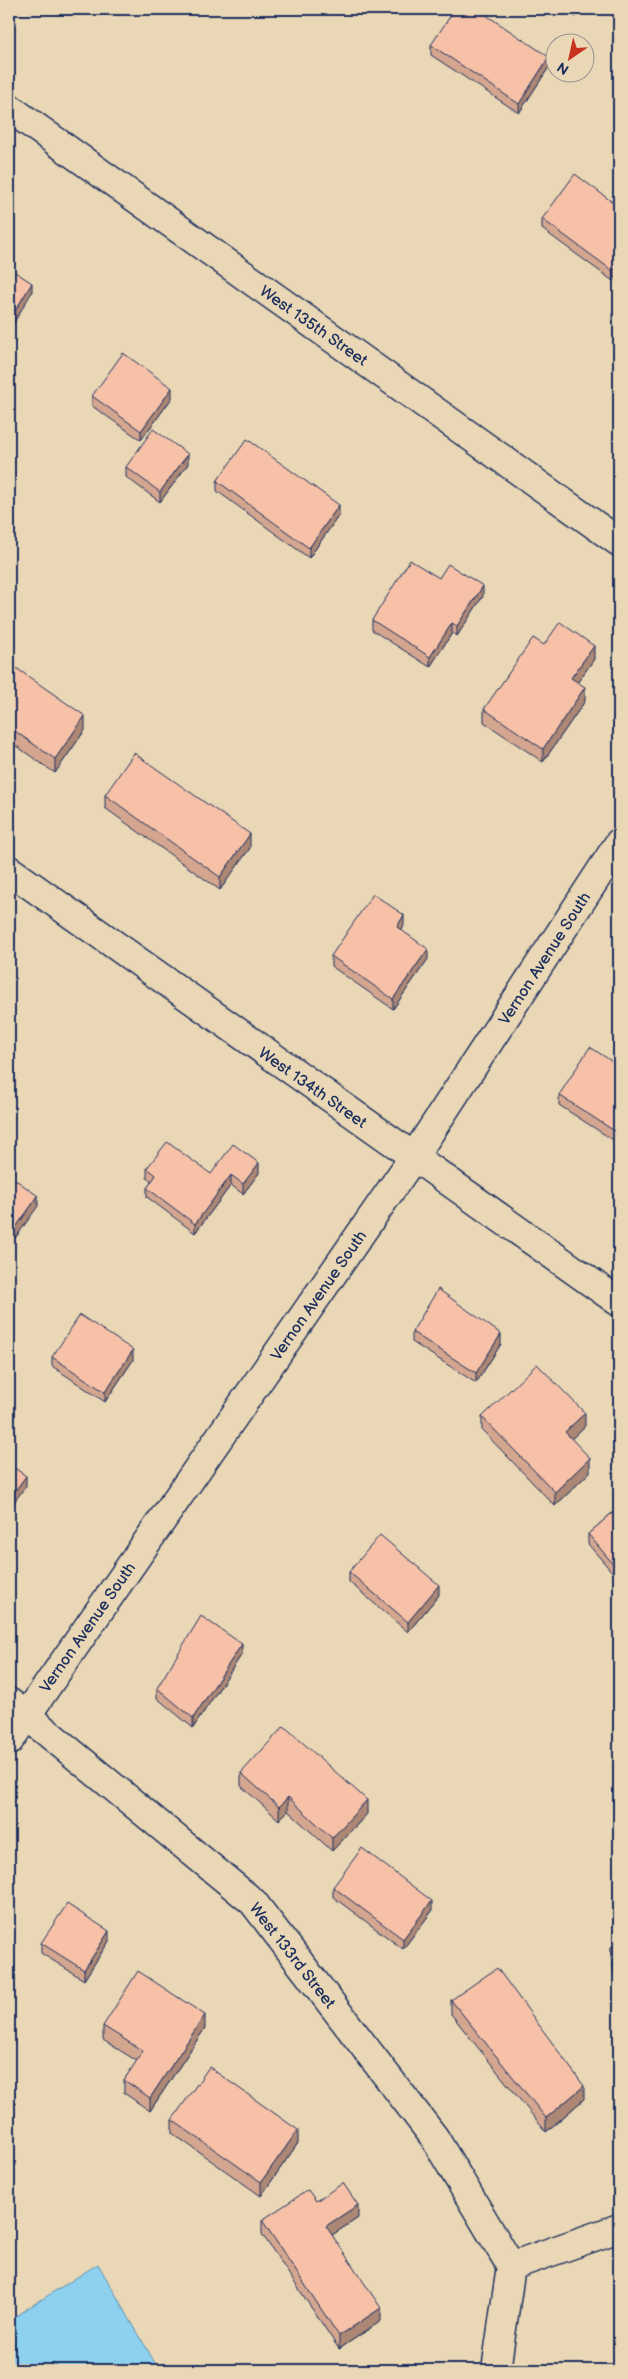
<svg xmlns="http://www.w3.org/2000/svg" width="628" height="2379" font-family="'Balsamiq Sans',sans-serif">
<style>
.water{fill:#8dd1ef;stroke:#5f90b5}
.lines{fill:none;stroke-linecap:round;stroke-linejoin:round}
.street-casing{stroke:#1b2f5e;stroke-width:31}
.secondary-casing{stroke:#1b2f5e;stroke-width:31}
.street{stroke:#ead7b5;stroke-width:28}
.secondary{stroke:#ead7b5;stroke-width:28}
.wall{fill:#d4a690;stroke:#1b2f5e}
.shaded-wall{fill:#ac8775;stroke:#1b2f5e}
.building{fill:#f6c1a7;stroke:#1b2f5e}
.labels{text-anchor:middle;stroke-width:4;stroke-linejoin:round;paint-order:stroke}
.street-label{font-size:16px;fill:#1b2f5e;stroke:#ead7b5}
</style>
<rect width="100%" height="100%" fill="#ead7b5"/>
<filter id="ink" filterUnits="userSpaceOnUse"><feTurbulence type="fractalNoise" baseFrequency=".02" numOctaves="2"/><feDisplacementMap in="SourceGraphic" scale="10" xChannelSelector="R" yChannelSelector="G"/><feConvolveMatrix kernelMatrix="1 2 1 2 8 2 1 2 1" color-interpolation-filters="sRGB"/></filter>
<g filter="url(#ink)">
<path class="water" d="M98,2264L159,2370H9V2320Z"/>
<g class="lines">
<g class="street-casing">
<g id="street">
<path d="M9,108L619,542"/>
<path d="M9,870L619,1302"/>
<path d="M9,1702L26,1715L253,1902L434,2137L511,2266"/>
<path d="M511,2266L619,2228"/>
<path d="M496,2370L511,2266"/>
</g>
</g>
<g class="secondary-casing">
<path id="secondary" d="M9,1741L413,1158L619,843"/>
</g>
<use href="#street" class="street"/>
<use href="#secondary" class="secondary"/>
</g>
<g class="wall">
<path d="M564,9H582L576,17Z"/>
<path d="M431,45L549,67L519,113L431,55Z"/>
<path d="M619,207V273L613,281L542,229V219Z"/>
<path d="M92,396L172,398L141,440L92,406Z"/>
<path d="M188,464L160,502L126,477V467Z"/>
<path d="M217,481L339,515L309,558L217,491Z"/>
<path d="M439,578L483,596L457,636L452,633L430,667L372,630V620Z"/>
<path d="M544,645L594,659L577,683L585,701L543,762L484,722V709Z"/>
<path d="M9,663L85,730L55,773L9,741Z"/>
<path d="M105,795L250,848L220,890L105,808Z"/>
<path d="M404,925L401,930L428,959L393,1009L331,966V956Z"/>
<path d="M619,1066V1144L559,1105V1095Z"/>
<path d="M147,1168L211,1174L259,1173L243,1194L231,1185L195,1233L147,1197V1188L152,1181L147,1178Z"/>
<path d="M412,1332L501,1344L476,1383L412,1342Z"/>
<path d="M52,1357L133,1360L105,1402L52,1366Z"/>
<path d="M482,1417L585,1426L571,1439L590,1472L555,1506L482,1430Z"/>
<path d="M619,1507V1580L588,1544V1534Z"/>
<path d="M349,1572L439,1595L408,1632L349,1582Z"/>
<path d="M242,1654L193,1728L157,1698V1688Z"/>
<path d="M241,1773L367,1814L332,1851L288,1811L279,1820L241,1786Z"/>
<path d="M333,1887L432,1911L403,1949L333,1897Z"/>
<path d="M109,1941L84,1980L41,1953V1943Z"/>
<path d="M619,1945V2000L611,1957V1947Z"/>
<path d="M451,2000L584,2099L546,2132L451,2014Z"/>
<path d="M103,2026L205,2028L150,2111L124,2093V2080L137,2061L103,2040Z"/>
<path d="M172,2120L298,2143L261,2196L172,2133Z"/>
<path d="M316,2201L358,2218L332,2235L381,2321L339,2349L262,2234V2220Z"/>
</g>
<g class="shaded-wall">
<path d="M576,9H582L576,17Z"/>
<path d="M549,57V67L519,113V104Z"/>
<path d="M619,263V273L613,281V271Z"/>
<path d="M32,283V292L9,331V321Z"/>
<path d="M172,388V398L141,440V431Z"/>
<path d="M188,454V464L160,502V492Z"/>
<path d="M339,505V515L309,558V548Z"/>
<path d="M483,586V596L457,636V626Z"/>
<path d="M452,623V633L430,667V657Z"/>
<path d="M594,646V659L571,692V678Z"/>
<path d="M585,687V701L543,762V749Z"/>
<path d="M85,716V730L55,773V759Z"/>
<path d="M250,834V848L220,890V877Z"/>
<path d="M404,915V925L397,937V927Z"/>
<path d="M428,949V959L393,1009V999Z"/>
<path d="M259,1163V1173L243,1194V1184Z"/>
<path d="M231,1175V1185L195,1233V1224Z"/>
<path d="M38,1196V1206L9,1247V1237Z"/>
<path d="M501,1334V1344L476,1383V1373Z"/>
<path d="M133,1350V1360L105,1402V1392Z"/>
<path d="M585,1413V1426L565,1445V1432Z"/>
<path d="M590,1458V1472L555,1506V1492Z"/>
<path d="M26,1476V1486L9,1509V1499Z"/>
<path d="M439,1585V1595L408,1632V1622Z"/>
<path d="M242,1644V1654L193,1728V1718Z"/>
<path d="M288,1797V1811L279,1820V1807Z"/>
<path d="M367,1800V1814L332,1851V1838Z"/>
<path d="M432,1901V1911L403,1949V1939Z"/>
<path d="M109,1931V1941L84,1980V1970Z"/>
<path d="M205,2015V2028L150,2111V2098Z"/>
<path d="M584,2086V2099L546,2132V2118Z"/>
<path d="M298,2130V2143L261,2196V2182Z"/>
<path d="M358,2205V2218L326,2239V2226Z"/>
<path d="M381,2308V2321L339,2349V2336Z"/>
</g>
<g class="building">
<path d="M455,9H477L549,57L519,104L431,45Z"/>
<path d="M575,174L619,207V263L613,271L542,219Z"/>
<path d="M9,268L32,283L9,321Z"/>
<path d="M123,353L172,388L141,431L92,396Z"/>
<path d="M153,429L188,454L160,492L126,467Z"/>
<path d="M247,439L339,505L309,548L217,481Z"/>
<path d="M410,560L439,578L448,564L483,586L457,626L452,623L430,657L372,620Z"/>
<path d="M560,622L594,646L571,678L585,687L543,749L484,709L533,638L544,645Z"/>
<path d="M9,663L85,716L55,759L9,727Z"/>
<path d="M134,753L250,834L220,877L105,795Z"/>
<path d="M373,894L404,915L397,927L428,949L393,999L331,956Z"/>
<path d="M590,1047L619,1066V1134L559,1095Z"/>
<path d="M167,1142L211,1174L233,1144L259,1163L243,1184L231,1175L195,1224L147,1188L156,1175L147,1168Z"/>
<path d="M9,1175L38,1196L9,1237Z"/>
<path d="M438,1289L501,1334L476,1373L412,1332Z"/>
<path d="M80,1315L133,1350L105,1392L52,1357Z"/>
<path d="M537,1364L585,1413L565,1432L590,1458L555,1492L482,1417Z"/>
<path d="M9,1464L26,1476L9,1499Z"/>
<path d="M619,1507V1571L588,1534Z"/>
<path d="M380,1535L439,1585L408,1622L349,1572Z"/>
<path d="M201,1616L242,1644L193,1718L157,1688Z"/>
<path d="M284,1726L367,1800L332,1838L288,1797L279,1807L241,1773Z"/>
<path d="M362,1848L432,1901L403,1939L333,1887Z"/>
<path d="M67,1904L109,1931L84,1970L41,1943Z"/>
<path d="M619,1945V1990L611,1947Z"/>
<path d="M497,1968L584,2086L546,2118L451,2000Z"/>
<path d="M138,1971L205,2015L150,2098L124,2080L143,2051L103,2026Z"/>
<path d="M209,2067L298,2130L261,2182L172,2120Z"/>
<path d="M343,2183L358,2205L326,2226L381,2308L339,2336L262,2220L308,2190L316,2201Z"/>
</g>
</g>
<g class="labels">
<g class="street-label">
<text transform="translate(314 325) rotate(35)" y="6">West 135th Street</text>
<text transform="translate(544 958) rotate(-57)" y="6">Vernon Avenue South</text>
<text transform="translate(313 1087) rotate(35)" y="6">West 134th Street</text>
<text transform="translate(318 1295) rotate(-55)" y="6">Vernon Avenue South</text>
<text transform="translate(87 1627) rotate(-55)" y="6">Vernon Avenue South</text>
<text transform="translate(293 1955) rotate(52)" y="6">West 133rd Street</text>
</g>
</g>
<rect width="628" height="2379" fill="none" stroke="#ead7b5" stroke-width="30"/>
<rect x="15" y="15" width="598" height="2349" fill="none" stroke="#1b2f5e" stroke-width="2" filter="url(#ink)"/>
<g transform="translate(570 58) rotate(214)"><circle r="24" fill="#ead7b5" stroke="#979492"/>
<path d="M0-4L9 19L0 12L-9 19Z" fill="#c8321e"/>
<text y="-8" font-size="14" font-weight="bold" text-anchor="middle" fill="#1b2f5e">N</text>
</g>
</svg>
